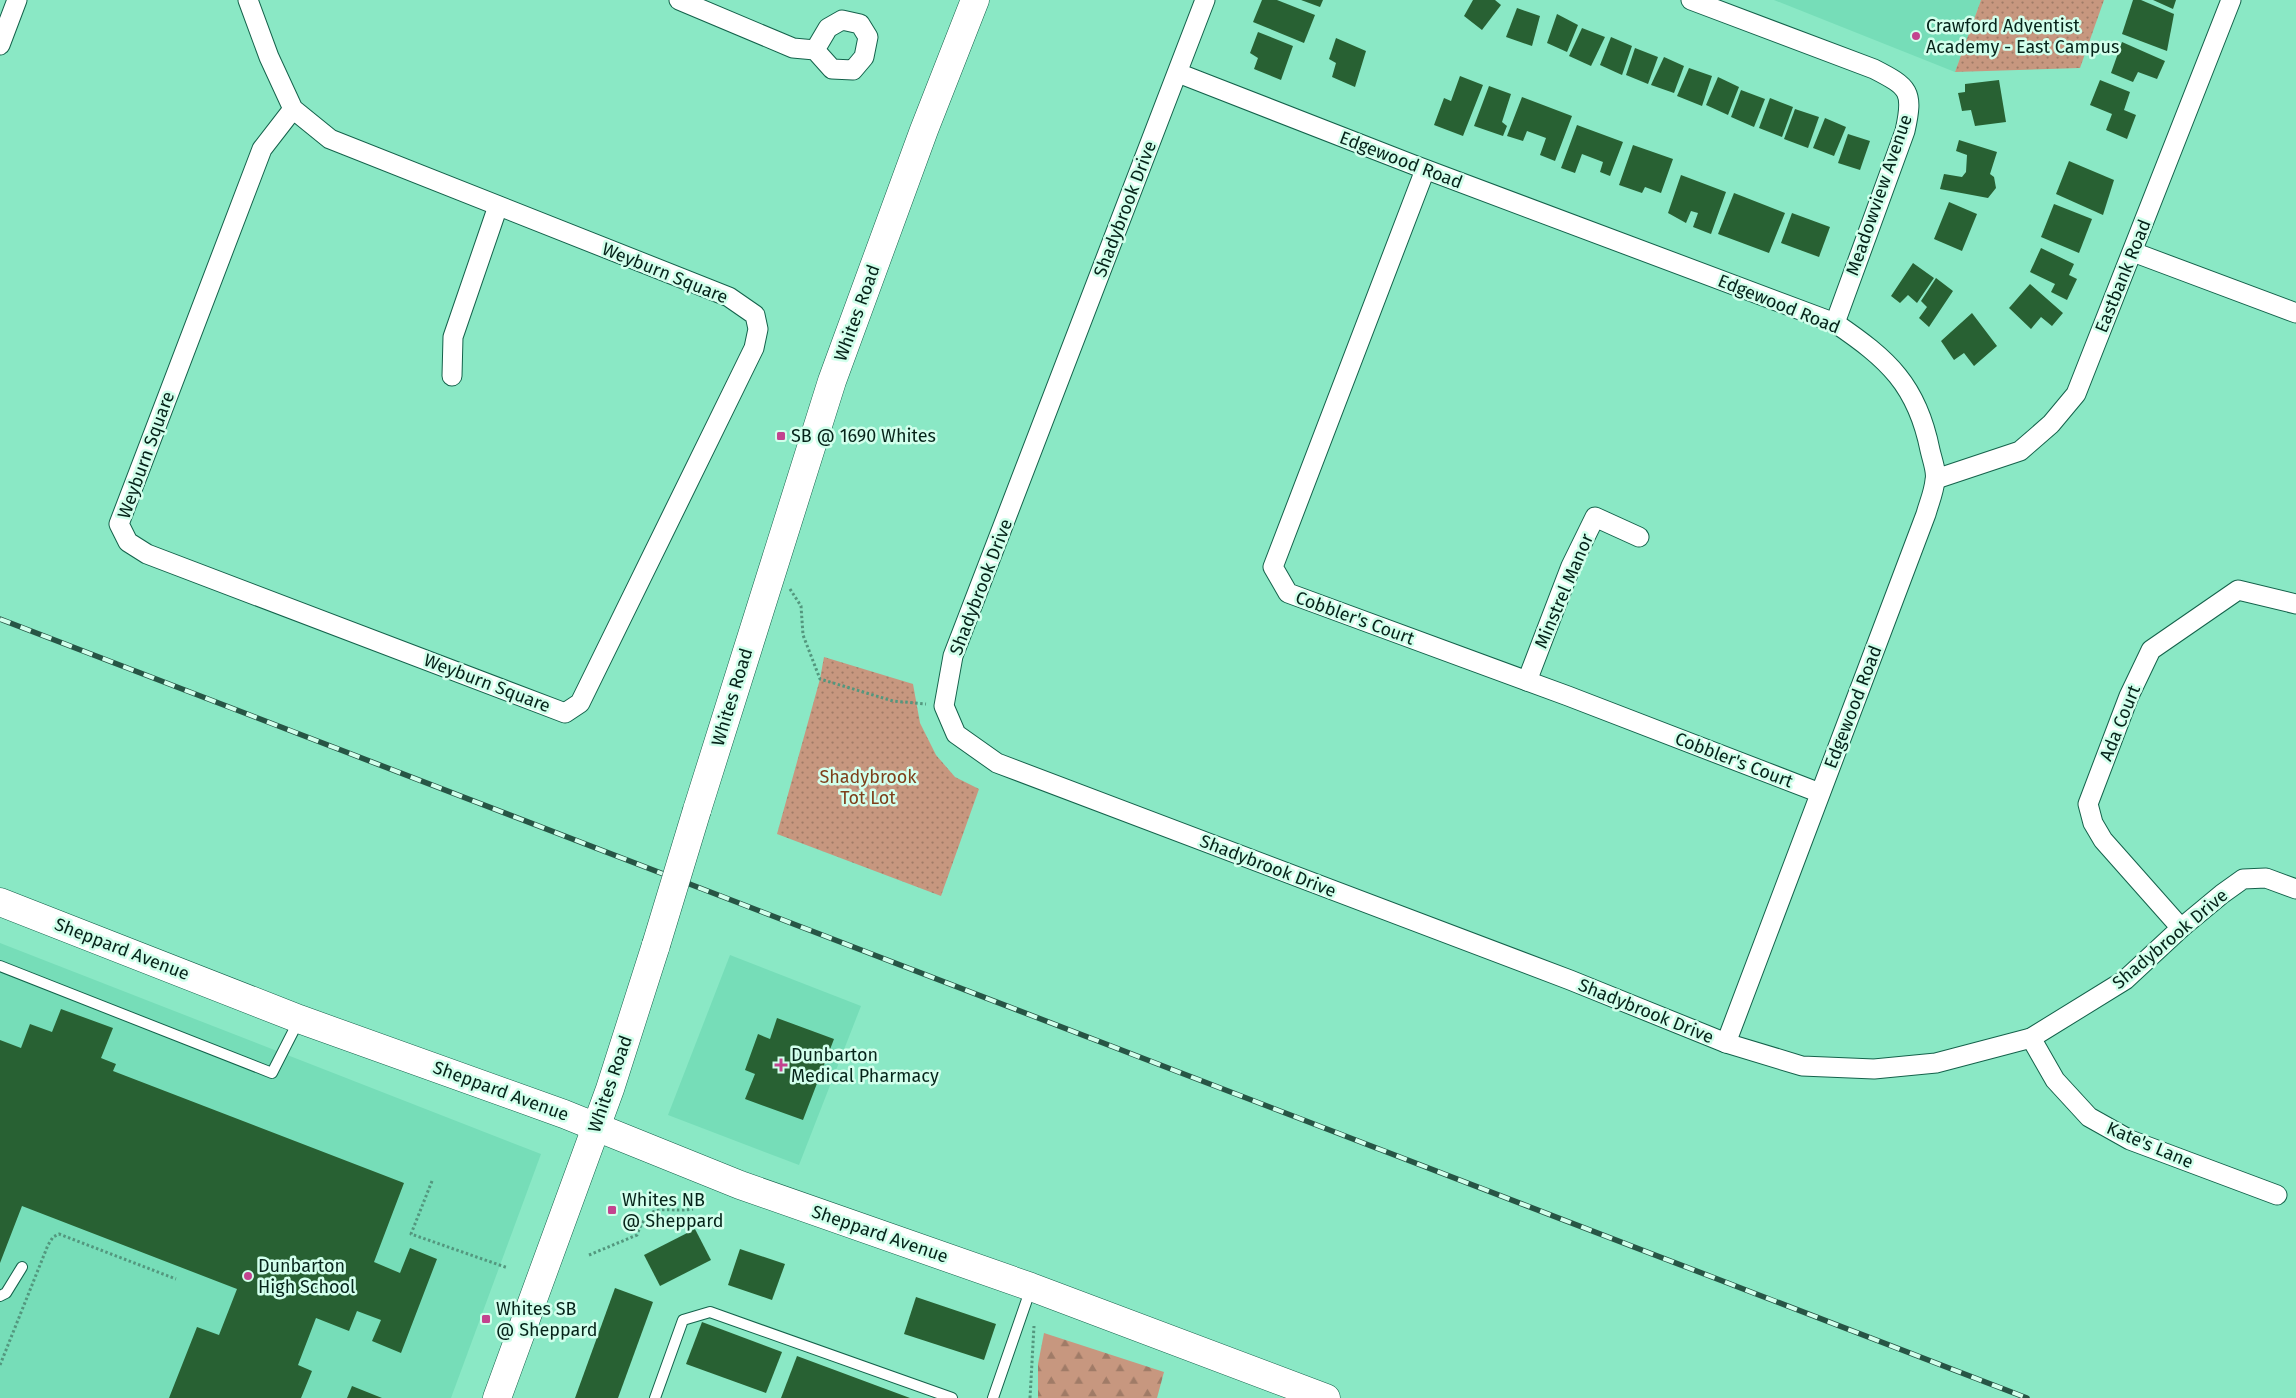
<svg xmlns="http://www.w3.org/2000/svg" width="2296" height="1398" viewBox="0 0 2296 1398" font-family="'Fira Sans',sans-serif">
	<style>
		.built { fill: #76ddb8 }
		.grass { fill: url(#grass-dots) }
		.forest { fill: url(#forest-firs) }
		.building { fill: #286133 }
		.lines { fill: none; stroke-linecap: round; stroke-linejoin: round }
		.lane-casing { stroke: #14624b; stroke-width: 12 }
		.street-casing { stroke: #14624b; stroke-width: 21 }
		.secondary-casing { stroke: #14624b; stroke-width: 29 }
		.path { stroke: #53977e; stroke-width: 3; stroke-dasharray: 2.5 2.5; stroke-linecap: butt }
		.lane { stroke: #fff; stroke-width: 10 }
		.street { stroke: #fff; stroke-width: 19 }
		.secondary { stroke: #fff; stroke-width: 28 }
		.rail-casing { stroke: #275545; stroke-width: 5.5 }
		.rail { stroke: #d2ffec; stroke-width: 4; stroke-dasharray: 11; stroke-linecap: butt }
		.secondary-bridge-casing { stroke: #14624b; stroke-width: 29; stroke-linecap: butt }
		.secondary-bridge { stroke: #fff; stroke-width: 28 }
		.poi-dot { fill: #c3438f; stroke: #d2ffec; stroke-width: 2 }
		.labels { text-anchor: middle; dominant-baseline: central; stroke-width: 5; stroke-linejoin: round; paint-order: stroke }
		.poi-label { font-size: 18px; fill: #052319; stroke: #d2ffec; text-anchor: start }
		.street-label { font-size: 18px; fill: #052319; stroke: #d2ffec }
		.park-label { font-size: 18px; fill: #7e3f1a; stroke: #d2ffec }
	</style>
	<defs>
		<pattern id="grass-dots" width="8" height="8" patternUnits="userSpaceOnUse" patternTransform="scale(1.25)"><rect width="8" height="8" fill="#c7977f"/><path d="M2 2h.1M6 6h.1" fill="none" stroke="#a07b67" stroke-width="1.8" stroke-linecap="round"/></pattern>
		<pattern id="forest-firs" width="22" height="20" patternUnits="userSpaceOnUse" patternTransform="scale(1.25)"><rect width="22" height="20" fill="#c7977f"/><path d="M5 1l3.5 6h-7zM16 11l3.5 6h-7z" fill="#a07b67"/></pattern>
	</defs>
	<rect width="100%" height="100%" fill="#8ae8c5"/>
	<g class="built">
		<polygon points="1774,0 1981,0 1955,72"/>
		<polygon points="0,943 541,1154 451,1398 0,1398"/>
		<polygon points="730,955 861,1006 799,1165 668,1115"/>
	</g>
	<g class="grass">
		<polygon points="1981,0 2104,0 2080,68 1955,72"/>
		<polygon points="824,657 913,684 920,723 936,755 955,777 979,789 941,896 777,834 820,679"/>
	</g>
	<polygon class="forest" points="1044,1333 1164,1372 1157,1398 1038,1398 1038,1364"/>
	<g class="building">
		<polygon points="1262,0 1277,0 1315,15 1304,43 1253,22"/>
		<polygon points="1301,0 1323,0 1320,7"/>
		<polygon points="1473,0 1495,0 1501,5 1482,30 1464,16"/>
		<polygon points="2133,0 2141,0 2174,14 2167,51 2122,34"/>
		<polygon points="2153,0 2176,0 2173,9"/>
		<polygon points="1517,8 1540,16 1532,46 1506,37"/>
		<polygon points="1557,14 1578,25 1567,52 1547,43"/>
		<polygon points="1582,28 1605,37 1591,66 1569,56"/>
		<polygon points="1258,32 1293,46 1281,80 1254,69 1258,58 1250,53"/>
		<polygon points="1611,37 1632,46 1622,75 1600,65"/>
		<polygon points="1336,38 1366,51 1355,87 1332,77 1336,63 1329,59"/>
		<polygon points="2122,42 2165,61 2157,79 2138,72 2133,82 2111,73"/>
		<polygon points="1635,48 1658,57 1648,84 1626,75"/>
		<polygon points="1664,57 1684,66 1674,93 1651,85"/>
		<polygon points="1689,68 1712,76 1702,106 1677,96"/>
		<polygon points="1460,76 1483,85 1463,136 1434,125 1444,98 1451,101"/>
		<polygon points="1718,77 1739,87 1728,115 1706,105"/>
		<polygon points="1999,80 2006,122 1975,126 1971,110 1962,111 1958,93 1965,92 1965,84"/>
		<polygon points="2100,80 2130,92 2124,110 2136,115 2127,139 2106,130 2112,114 2090,105"/>
		<polygon points="1489,86 1511,94 1502,122 1507,126 1503,136 1474,126"/>
		<polygon points="1741,90 1765,99 1754,127 1731,117"/>
		<polygon points="1522,97 1572,116 1555,161 1540,155 1546,138 1527,131 1523,141 1507,136"/>
		<polygon points="1770,98 1793,107 1782,137 1759,128"/>
		<polygon points="1795,109 1819,117 1808,148 1784,139"/>
		<polygon points="1825,118 1846,127 1834,156 1813,148"/>
		<polygon points="1577,125 1623,142 1610,176 1600,172 1603,162 1582,154 1575,173 1561,168"/>
		<polygon points="1848,134 1870,141 1860,170 1838,163"/>
		<polygon points="1959,140 1997,152 1990,174 1994,177 1996,188 1988,198 1940,189 1944,174 1962,177 1966,172 1967,155 1956,151"/>
		<polygon points="1633,145 1673,159 1661,193 1645,187 1642,193 1619,185"/>
		<polygon points="2069,161 2114,180 2103,215 2056,194"/>
		<polygon points="1681,175 1726,192 1711,234 1693,227 1698,213 1691,211 1686,223 1668,213"/>
		<polygon points="1734,193 1785,213 1769,253 1718,234"/>
		<polygon points="1949,202 1977,214 1962,251 1934,239"/>
		<polygon points="2054,204 2092,219 2079,253 2041,237"/>
		<polygon points="1792,213 1830,227 1819,257 1781,243"/>
		<polygon points="2041,248 2074,264 2069,275 2077,279 2067,300 2051,292 2055,284 2030,272"/>
		<polygon points="1913,263 1934,278 1917,303 1908,295 1900,303 1891,296"/>
		<polygon points="1936,278 1953,291 1929,327 1919,318 1927,307 1921,301"/>
		<polygon points="2030,284 2063,313 2052,326 2041,317 2031,329 2009,308"/>
		<polygon points="1972,313 1997,346 1974,366 1964,353 1954,360 1941,341"/>
		<polygon points="61,1009 113,1028 101,1058 116,1064 113,1071 404,1183 374,1262 400,1273 410,1248 437,1259 401,1353 372,1341 381,1320 357,1311 349,1331 316,1318 298,1365 312,1371 301,1398 169,1398 197,1327 219,1335 237,1289 22,1206 0,1263 0,1040 21,1048 30,1024 52,1032"/>
		<polygon points="777,1018 834,1039 803,1120 745,1099 755,1074 745,1070 758,1034 770,1039"/>
		<polygon points="695,1229 711,1260 660,1286 644,1255"/>
		<polygon points="740,1249 785,1264 772,1300 728,1285"/>
		<polygon points="615,1288 653,1302 618,1398 575,1398"/>
		<polygon points="916,1297 996,1324 984,1360 904,1334"/>
		<polygon points="702,1322 782,1352 766,1393 686,1364"/>
		<polygon points="797,1356 910,1398 781,1398"/>
		<polygon points="352,1386 382,1398 347,1398"/>
	</g>
	<g class="lines">
		<g class="lane-casing">
			<g id="lane">
				<polyline points="0,966 272,1073 299,1020"/>
				<polyline points="0,1296 6,1293 22,1267"/>
				<polyline points="655,1398 683,1320 710,1312 952,1398"/>
				<polyline points="993,1398 1031,1288"/>
			</g>
		</g>
		<g class="street-casing">
			<g id="street">
				<polyline points="248,0 269,57 293,109 330,139 729,297 755,315 758,329 754,348 580,703 565,713 147,554 128,542 119,524 262,149 293,109"/>
				<polyline points="679,0 793,48 815,50 832,69 853,70 864,57 868,37 860,24 842,20 828,28 815,50"/>
				<polyline points="1205,0 953,656 944,706 956,734 997,763 1570,980 1726,1043 1802,1066 1874,1069 1936,1063 2031,1038 2125,980 2181,928 2222,894 2243,879 2266,878 2296,889"/>
				<path d="M1691,0L1874,69C1909,87 1914,91 1905,131L1835,323"/>
				<polyline points="0,45 17,0"/>
				<path d="M1178,73L1414,165L1835,323C1888,359 1917,385 1930,450C1932,459 1937,472 1935,480C1934,492 1929,503 1926,514L1726,1043"/>
				<polyline points="1425,170 1273,567 1288,593 1568,696 1820,793"/>
				<polyline points="2133,252 2296,313"/>
				<polyline points="452,376 453,337 498,206"/>
				<polyline points="1936,479 2020,451 2051,424 2076,394 2231,0"/>
				<polyline points="1527,681 1571,566 1595,517 1639,537"/>
				<polyline points="2181,928 2103,840 2093,823 2088,804 2129,696 2151,650 2238,590 2296,604"/>
				<polyline points="2031,1038 2055,1080 2089,1117 2130,1140 2277,1195"/>
			</g>
		</g>
		<g class="secondary-casing">
			<g id="secondary">
				<polyline points="697,810 832,381 924,130 975,0"/>
				<polyline points="0,902 299,1019 564,1114 740,1185 1031,1287 1326,1398"/>
				<polyline points="497,1398 610,1089 656,945"/>
			</g>
		</g>
		<g class="path">
			<polyline points="790,589 801,606 803,635 820,679 893,701 926,704"/>
			<polyline points="432,1181 411,1234 508,1268"/>
			<path d="M589,1255L637,1235C650,1198 666,1214 693,1209"/>
			<polyline points="0,1365 48,1245 53,1237 59,1234 176,1279"/>
			<polyline points="1030,1398 1034,1326"/>
		</g>
		<use href="#lane" class="lane"/>
		<use href="#street" class="street"/>
		<use href="#secondary" class="secondary"/>
		<g class="rail-casing">
			<polyline id="rail" points="0,619 2027,1398"/>
		</g>
		<use href="#rail" class="rail"/>
		<g class="secondary-bridge-casing">
			<polyline id="secondary-bridge" points="656,945 697,810"/>
		</g>
		<use href="#secondary-bridge" class="secondary-bridge"/>
	</g>
	<g class="poi-dot">
		<circle cx="1916" cy="36" r="5"/>
		<rect x="776" y="431" width="10" height="10" rx="2.5"/>
		<path d="M778.5 1057.5h5v5h5v5h-5v5h-5v-5h-5v-5h5z"/>
		<rect x="607" y="1205" width="10" height="10" rx="2.5"/>
		<circle cx="248" cy="1276" r="5"/>
		<rect x="481" y="1314" width="10" height="10" rx="2.5"/>
	</g>
	<g class="labels">
		<g class="poi-label">
			<text x="1926" y="26">Crawford Adventist<tspan x="1926" dy="21">Academy - East Campus</tspan></text>
			<text x="791" y="436">SB @ 1690 Whites</text>
			<text x="791" y="1055">Dunbarton<tspan x="791" dy="21">Medical Pharmacy</tspan></text>
			<text x="622" y="1200">Whites NB<tspan x="622" dy="21">@ Sheppard</tspan></text>
			<text x="258" y="1266">Dunbarton<tspan x="258" dy="21">High School</tspan></text>
			<text x="496" y="1309">Whites SB<tspan x="496" dy="21">@ Sheppard</tspan></text>
		</g>
		<g class="street-label">
			<text transform="translate(1401 160) rotate(21)">Edgewood Road</text>
			<text transform="translate(1879 195) rotate(-71)">Meadowview Avenue</text>
			<text transform="translate(1125 209) rotate(-69)">Shadybrook Drive</text>
			<text transform="translate(665 273) rotate(22)">Weyburn Square</text>
			<text transform="translate(2123 276) rotate(-68)">Eastbank Road</text>
			<text transform="translate(1779 304) rotate(22)">Edgewood Road</text>
			<text transform="translate(857 313) rotate(-70)">Whites Road</text>
			<text transform="translate(146 455) rotate(-70)">Weyburn Square</text>
			<text transform="translate(981 587) rotate(-69)">Shadybrook Drive</text>
			<text transform="translate(1564 591) rotate(-67)">Minstrel Manor</text>
			<text transform="translate(1355 618) rotate(20)">Cobbler's Court</text>
			<text transform="translate(487 683) rotate(21)">Weyburn Square</text>
			<text transform="translate(732 697) rotate(-73)">Whites Road</text>
			<text transform="translate(1853 707) rotate(-69)">Edgewood Road</text>
			<text transform="translate(2120 723) rotate(-68)">Ada Court</text>
			<text transform="translate(1734 760) rotate(21)">Cobbler's Court</text>
			<text transform="translate(1268 866) rotate(21)">Shadybrook Drive</text>
			<text transform="translate(2170 939) rotate(-40)">Shadybrook Drive</text>
			<text transform="translate(122 949) rotate(21)">Sheppard Avenue</text>
			<text transform="translate(1646 1011) rotate(22)">Shadybrook Drive</text>
			<text transform="translate(610 1084) rotate(-71)">Whites Road</text>
			<text transform="translate(501 1091) rotate(20)">Sheppard Avenue</text>
			<text transform="translate(2150 1145) rotate(23)">Kate's Lane</text>
			<text transform="translate(880 1234) rotate(19)">Sheppard Avenue</text>
		</g>
		<g class="park-label">
			<text x="868" y="777">Shadybrook<tspan x="868" dy="21">Tot Lot</tspan></text>
		</g>
	</g>
</svg>
